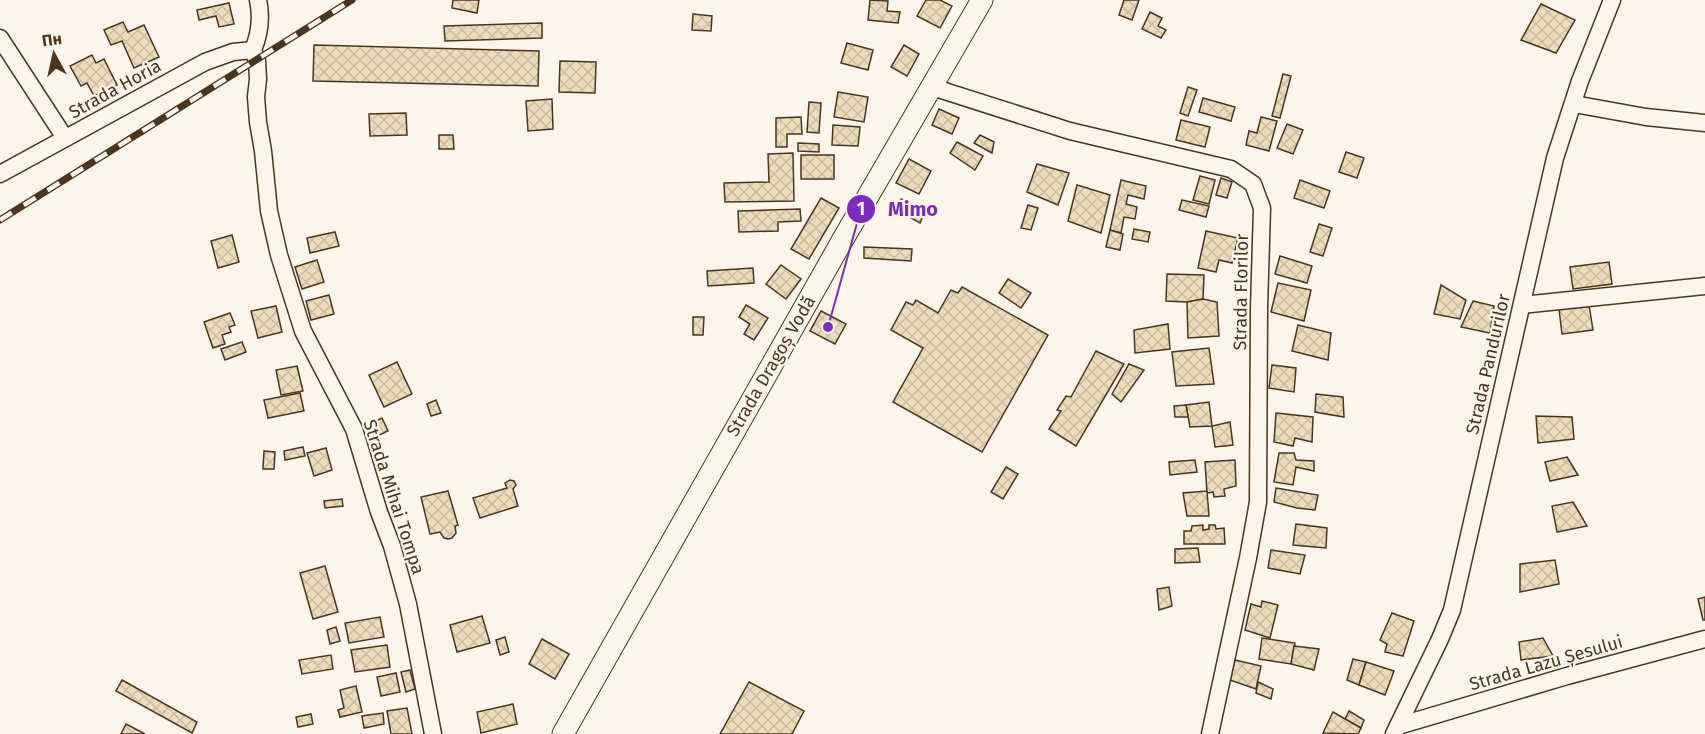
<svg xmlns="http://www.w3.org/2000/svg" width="1705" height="734" viewBox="0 0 1705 734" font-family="'Fira Sans',sans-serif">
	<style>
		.building { fill: url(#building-cross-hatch); stroke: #4a3520; stroke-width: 1.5 }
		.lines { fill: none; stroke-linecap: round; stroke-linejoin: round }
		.minor-casing { stroke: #4a3520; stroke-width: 19 }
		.major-casing { stroke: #4a3520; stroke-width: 23 }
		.minor { stroke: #fbf6e9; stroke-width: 16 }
		.major { stroke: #fbf6e9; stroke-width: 21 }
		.rail-casing { stroke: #4a3520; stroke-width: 7 }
		.rail { stroke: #fbf6e9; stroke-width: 4.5; stroke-dasharray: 14; stroke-linecap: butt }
		.labels { text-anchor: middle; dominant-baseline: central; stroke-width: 4.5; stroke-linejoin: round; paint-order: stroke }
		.street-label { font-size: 18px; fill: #4a3520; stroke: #fbf6e9 }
		.leader { fill: none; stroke: #7b2cbf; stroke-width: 2 }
		.callout-dot { fill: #7b2cbf; stroke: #fbf6e9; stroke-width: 2 }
		.mark-label { font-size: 18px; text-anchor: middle; font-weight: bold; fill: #fff }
		.callout-label { font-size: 20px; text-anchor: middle; font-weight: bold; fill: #7b2cbf; stroke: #fbf6e9; stroke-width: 4.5; stroke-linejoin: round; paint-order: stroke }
	</style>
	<defs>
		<pattern id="building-cross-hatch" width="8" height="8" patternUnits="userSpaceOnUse" patternTransform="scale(1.5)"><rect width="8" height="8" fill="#ecdcbc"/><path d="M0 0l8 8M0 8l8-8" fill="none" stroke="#ccbda1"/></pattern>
	</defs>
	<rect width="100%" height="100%" fill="#fbf6e9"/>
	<g class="building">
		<polygon points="453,0 479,0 477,13 452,8"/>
		<polygon points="870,0 888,1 887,11 900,12 898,23 868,20"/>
		<polygon points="926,0 940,0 952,6 940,28 917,16"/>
		<polygon points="1124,0 1139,0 1132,20 1119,15"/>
		<polygon points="229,3 234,24 219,27 216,16 199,20 197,10"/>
		<polygon points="1541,4 1575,20 1556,53 1521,40"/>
		<polygon points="1150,12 1162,18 1158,26 1166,30 1161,38 1142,29"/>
		<polygon points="693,14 712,16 711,31 692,30"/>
		<polygon points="123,22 128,32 144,25 159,57 134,68 122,41 111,45 104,30"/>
		<polygon points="542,23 542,38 445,41 444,26"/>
		<polygon points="847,43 873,50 868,70 841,63"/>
		<polygon points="314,45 539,51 538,86 313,81"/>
		<polygon points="904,45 919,54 907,76 891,67"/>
		<polygon points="92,55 96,63 104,59 117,85 94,96 87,83 81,86 70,66"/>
		<polygon points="560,61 596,62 595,93 559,92"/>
		<polygon points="1283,74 1291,76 1280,118 1272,116"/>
		<polygon points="1188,87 1197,90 1188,116 1180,113"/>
		<polygon points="838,92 868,97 864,122 834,117"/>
		<polygon points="1203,98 1235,107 1231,121 1199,112"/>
		<polygon points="552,99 553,129 528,131 526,101"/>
		<polygon points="809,102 821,103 819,133 807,132"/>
		<polygon points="939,109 959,118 952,134 932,125"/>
		<polygon points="406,113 407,135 370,136 369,114"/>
		<polygon points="801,117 802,134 787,134 787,147 776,147 776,118"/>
		<polygon points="1261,117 1277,121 1269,151 1246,145 1249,131 1257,133"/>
		<polygon points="1181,120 1210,127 1205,147 1176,140"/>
		<polygon points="1287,124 1303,130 1293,154 1277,148"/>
		<polygon points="833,125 860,127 858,146 832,145"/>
		<polygon points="439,135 453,135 454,149 439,149"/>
		<polygon points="980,135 994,142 992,153 974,143"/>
		<polygon points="957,142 983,156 975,170 950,153"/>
		<polygon points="798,143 819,144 819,152 798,151"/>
		<polygon points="1346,152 1364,158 1357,178 1339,172"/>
		<polygon points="793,153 794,201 725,202 724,183 769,182 768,154"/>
		<rect x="801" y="155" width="33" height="24"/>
		<polygon points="909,159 931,171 919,194 896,183"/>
		<polygon points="1037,164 1069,173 1058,205 1027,192"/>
		<polygon points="1200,176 1215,180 1209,204 1193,200"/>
		<polygon points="1221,178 1232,182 1227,198 1216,195"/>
		<polygon points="1121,180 1146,186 1144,199 1128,195 1126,204 1137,207 1135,219 1124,217 1121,233 1110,230"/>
		<polygon points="1300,180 1330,191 1324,208 1294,198"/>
		<polygon points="1077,185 1110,195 1101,233 1068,221"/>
		<polygon points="821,198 839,208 809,259 791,249"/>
		<polygon points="901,199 925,212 920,223 895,209"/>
		<polygon points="1182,200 1209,206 1206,217 1179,210"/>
		<polygon points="1028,205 1038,208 1031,230 1021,228"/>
		<polygon points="800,209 801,221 778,222 778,231 739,232 738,211"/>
		<polygon points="1319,224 1332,228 1323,256 1310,252"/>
		<polygon points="1134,229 1150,232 1148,242 1132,239"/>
		<polygon points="1110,230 1123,234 1120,250 1106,247"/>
		<polygon points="1206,231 1238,238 1232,263 1219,260 1216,272 1198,268"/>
		<polygon points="335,232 339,246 310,253 307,238"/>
		<polygon points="232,235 239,262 218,268 211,241"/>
		<polygon points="864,247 912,249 911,261 864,258"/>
		<polygon points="1280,256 1312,266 1307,283 1275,274"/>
		<polygon points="317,260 324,282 302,289 295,267"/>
		<polygon points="1609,262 1612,284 1573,289 1570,267"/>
		<polygon points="781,265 801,279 786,299 766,284"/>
		<polygon points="753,268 754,283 708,286 707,271"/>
		<polygon points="1167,274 1204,275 1203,299 1187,302 1166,301"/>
		<polygon points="1008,279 1031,293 1021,308 999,293"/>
		<polygon points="1278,283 1311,290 1304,321 1271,312"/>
		<polygon points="1441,285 1466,300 1460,319 1434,314"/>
		<polygon points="962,287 1048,335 982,452 893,402 923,348 891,330 906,302 913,305 916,300 938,313 951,290 958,293"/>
		<polygon points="329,295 334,314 311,320 306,301"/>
		<polygon points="1203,299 1217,302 1219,336 1188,338 1187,302"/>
		<polygon points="1473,301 1494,306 1490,333 1461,327"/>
		<polygon points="746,305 768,318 754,340 744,334 750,324 739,317"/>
		<polygon points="1589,305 1593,330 1562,334 1559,309"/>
		<polygon points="276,306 282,332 258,338 251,311"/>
		<polygon points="821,311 846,324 835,344 810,331"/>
		<polygon points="230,313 235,325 229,327 231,332 222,335 225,344 213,348 204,322"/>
		<polygon points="693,317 704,317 703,335 693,335"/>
		<polygon points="1168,324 1170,349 1135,353 1134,330"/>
		<polygon points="1298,325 1331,333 1328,360 1292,351"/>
		<polygon points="242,342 246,352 225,360 221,349"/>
		<polygon points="1209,348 1214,384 1176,386 1172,352"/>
		<polygon points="1096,351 1124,364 1076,446 1049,429 1061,411 1057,410 1066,396 1071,397"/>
		<polygon points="397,362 412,394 384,407 369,375"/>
		<polygon points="1129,364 1144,370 1121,402 1112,394"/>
		<polygon points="1272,365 1296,368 1294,392 1269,388"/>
		<polygon points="297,366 303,391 281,395 276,370"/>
		<polygon points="300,393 304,411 268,418 264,400"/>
		<polygon points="1316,394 1343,397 1344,417 1315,412"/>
		<polygon points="436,400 441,413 431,416 427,404"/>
		<polygon points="1209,402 1212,426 1190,427 1186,405"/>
		<polygon points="1186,405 1188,417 1175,417 1174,406"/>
		<polygon points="1276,413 1313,417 1312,442 1295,438 1293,446 1274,442"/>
		<polygon points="1536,416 1572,417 1574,439 1538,443"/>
		<polygon points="382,418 388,431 375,437 368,425"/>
		<polygon points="1230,422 1233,445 1215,447 1212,426"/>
		<polygon points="303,447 305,456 285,460 284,451"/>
		<polygon points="326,448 332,470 314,476 307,453"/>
		<polygon points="264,451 275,452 274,469 263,469"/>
		<polygon points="1279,453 1294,453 1296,460 1314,461 1314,471 1296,467 1293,485 1274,482"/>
		<polygon points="1567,457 1578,475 1550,481 1545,462"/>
		<polygon points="1195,460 1197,472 1170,475 1169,462"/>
		<polygon points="1235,460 1236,486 1224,489 1225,496 1214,497 1213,492 1207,493 1205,462"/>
		<polygon points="1006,467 1018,474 1003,499 991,492"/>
		<polygon points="510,480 514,481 516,485 513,489 518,506 480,518 473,498 507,488 505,483"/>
		<polygon points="1276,488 1318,495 1315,510 1297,508 1274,502"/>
		<polygon points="448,491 458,525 455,526 456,533 452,538 448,539 444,538 440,532 430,534 421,497"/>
		<polygon points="1207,491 1209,516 1187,516 1183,493"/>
		<polygon points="342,499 343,506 325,508 324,501"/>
		<polygon points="1573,502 1587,526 1557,532 1552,506"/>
		<polygon points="1296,524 1327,528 1326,548 1293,545"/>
		<polygon points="1203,525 1203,530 1209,529 1209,525 1215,525 1216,529 1224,528 1225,544 1184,544 1184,531 1191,531 1192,526"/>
		<polygon points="1198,548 1200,562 1175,563 1175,549"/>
		<polygon points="1271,550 1305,555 1300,574 1268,568"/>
		<polygon points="1555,560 1559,584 1520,592 1520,564"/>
		<polygon points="325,566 338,612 313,619 300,573"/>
		<polygon points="1169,587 1172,606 1159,610 1157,589"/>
		<polygon points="1705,597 1705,620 1703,620 1698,599"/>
		<polygon points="1262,601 1278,605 1270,638 1245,630 1251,604 1261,607"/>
		<polygon points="1392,613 1414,621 1403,656 1385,652 1387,644 1380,640"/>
		<polygon points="482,616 490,643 457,652 450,625"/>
		<polygon points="380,617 384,637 349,643 345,623"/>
		<polygon points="336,627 340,641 330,644 327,630"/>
		<polygon points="505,637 509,652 500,655 496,640"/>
		<polygon points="1262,638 1295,643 1291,664 1259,659"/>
		<polygon points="1543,638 1553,656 1521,660 1519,642"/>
		<polygon points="542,639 569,654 555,679 529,664"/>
		<polygon points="387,645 390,667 355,672 351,650"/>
		<polygon points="1294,646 1319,649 1314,670 1291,664"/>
		<polygon points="331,655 333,669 302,674 299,660"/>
		<polygon points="1353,659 1366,662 1359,685 1347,680"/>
		<polygon points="1235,660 1261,666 1256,689 1230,680"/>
		<polygon points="1366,662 1394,671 1385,695 1359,685"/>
		<polygon points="410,670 415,689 406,692 401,672"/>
		<polygon points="396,673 400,692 381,696 377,677"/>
		<polygon points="122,680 197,722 192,733 116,691"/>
		<polygon points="749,682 804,711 792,734 720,734"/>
		<polygon points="1258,682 1273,689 1271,699 1256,693"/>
		<polygon points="356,686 362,712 340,717 338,710 344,708 340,690"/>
		<polygon points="513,704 517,724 481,733 477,712"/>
		<polygon points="407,708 412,734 391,734 387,711"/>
		<polygon points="1349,711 1364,720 1361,728 1345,719"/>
		<polygon points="1333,712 1361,728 1358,734 1323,733"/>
		<polygon points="383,713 384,724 364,728 362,716"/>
		<polygon points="311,714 313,724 298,727 296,717"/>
		<polygon points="126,724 145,734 121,734"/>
	</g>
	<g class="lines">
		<g class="minor-casing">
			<g id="minor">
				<path d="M258,0C262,18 260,33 253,50L257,61L258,79L256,97L258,122L263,151L269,211L279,255L303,331L354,429L379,512L392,546L408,604L433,734"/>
				<polyline points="0,38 65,138"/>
				<polyline points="932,87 1070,131 1231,169 1253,184 1262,208 1259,308 1258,502 1248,558 1210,734"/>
				<polyline points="1574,104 1646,117 1705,123"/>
				<polyline points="0,174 205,62 233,52 253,50"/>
				<polyline points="1522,305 1705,286"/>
				<polyline points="1398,726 1567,676 1705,639"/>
				<polyline points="1394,734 1440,639 1452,610 1555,158 1580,81 1612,0"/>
			</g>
		</g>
		<g class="major-casing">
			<polyline id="major" points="563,734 842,241 982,0"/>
		</g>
		<use href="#minor" class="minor"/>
		<use href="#major" class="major"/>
		<g class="rail-casing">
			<polyline id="rail" points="0,220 352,0"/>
		</g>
		<use href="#rail" class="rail"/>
	</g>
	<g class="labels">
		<g class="street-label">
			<text transform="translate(115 89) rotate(-29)">Strada Horia</text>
			<text transform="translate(1241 292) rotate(-89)">Strada Florilor</text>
			<text transform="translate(1488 364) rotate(-77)">Strada Pandurilor</text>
			<text transform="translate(771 366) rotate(-60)">Strada Dragoș Vodă</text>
			<text transform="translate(394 497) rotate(72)">Strada Mihai Tompa</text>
			<text transform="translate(1546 663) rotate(-16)">Strada Lazu Șesului</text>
		</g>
	</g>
	<path class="leader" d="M828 327L861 209"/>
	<g class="callout-dot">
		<circle cx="828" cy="327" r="6"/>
		<circle cx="861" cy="209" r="15"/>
	</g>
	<g class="mark-label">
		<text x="861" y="215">1</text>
	</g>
	<g class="callout-label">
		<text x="913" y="216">Mimo</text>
	</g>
	<g transform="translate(54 54) rotate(352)" stroke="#fbf6e9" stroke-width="4.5" paint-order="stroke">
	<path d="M0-4.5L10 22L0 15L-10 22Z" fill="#4a3520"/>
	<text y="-9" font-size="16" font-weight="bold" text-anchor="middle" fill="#4a3520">Пн</text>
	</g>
</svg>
